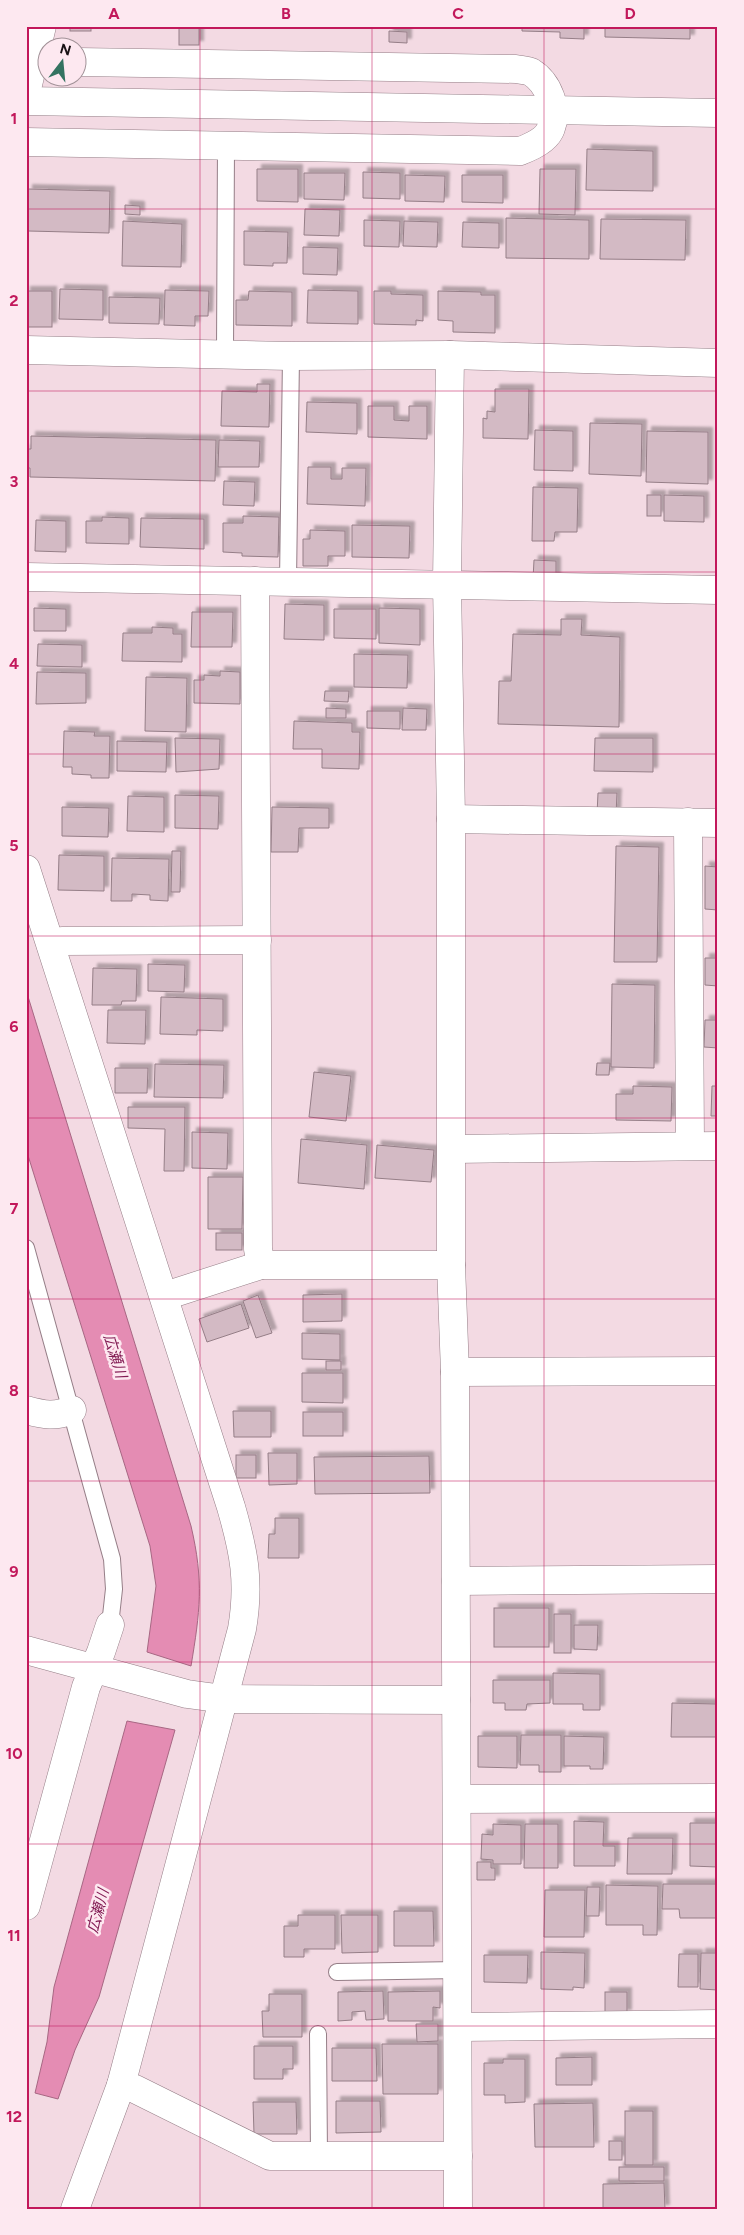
<svg xmlns="http://www.w3.org/2000/svg" width="744" height="2235" viewBox="0 0 744 2235" font-family="Figtree,'Noto Sans JP',sans-serif">
	<style>
		.water { fill: #e48cb3; stroke: #a76783 }
		.building { fill: #d3bac4; stroke: #957e87; filter: url(#shadow) }
		.lines { fill: none; stroke-linecap: round; stroke-linejoin: round }
		.lane-casing { stroke: #957e87; stroke-width: 18 }
		.street-casing { stroke: #957e87; stroke-width: 29 }
		.secondary-casing { stroke: #957e87; stroke-width: 29 }
		.lane { stroke: #fff; stroke-width: 16 }
		.street { stroke: #fff; stroke-width: 28 }
		.secondary { stroke: #fff; stroke-width: 28 }
		.grid { fill: none; stroke: #c2185b; stroke-width: 1; stroke-opacity: 0.55 }
		.labels { text-anchor: middle; dominant-baseline: central; stroke-width: 5; stroke-linejoin: round; paint-order: stroke }
		.water-label { font-size: 15px; font-style: italic; fill: #831c54; stroke: #fde8f0 }
		.neatline { fill: none; stroke: #c2185b; stroke-width: 2 }
		.grid-label { font-size: 16px; text-anchor: middle; font-weight: bold; fill: #c2185b }
	</style>
	<defs>
		<filter id="shadow"><feDropShadow dx="4.5" dy="-4.5" stdDeviation="1" flood-color="#0004"/></filter>
	</defs>
	<rect width="100%" height="100%" fill="#f3dae3"/>
	<g class="water">
		<path d="M26,990L191,1526C204,1581 200,1612 191,1666L147,1652L156,1586L150,1546L26,1149Z"/>
		<polygon points="127,1721 175,1730 99,1997 75,2050 58,2099 35,2093 47,2042 54,1987"/>
	</g>
	<g class="building">
		<rect x="70" y="26" width="21" height="5"/>
		<rect x="179" y="26" width="20" height="19"/>
		<polygon points="522,26 584,26 584,39 560,38 560,32 522,31"/>
		<polygon points="605,26 690,26 690,39 605,37"/>
		<polygon points="389,31 407,32 407,43 389,42"/>
		<polygon points="587,149 653,151 653,191 586,190"/>
		<polygon points="257,169 298,169 298,202 257,201"/>
		<polygon points="540,169 576,169 575,215 539,214"/>
		<polygon points="363,172 400,173 400,199 363,198"/>
		<polygon points="304,173 345,173 344,200 304,199"/>
		<polygon points="405,175 445,176 444,202 405,201"/>
		<polygon points="462,175 503,175 503,203 462,202"/>
		<polygon points="28,189 110,191 109,233 28,231"/>
		<polygon points="125,205 140,206 140,215 125,214"/>
		<polygon points="305,209 340,210 339,236 304,235"/>
		<polygon points="506,218 589,220 589,259 506,258"/>
		<polygon points="601,219 686,220 685,260 600,259"/>
		<polygon points="364,220 400,221 399,247 364,246"/>
		<polygon points="123,221 182,224 181,267 122,266"/>
		<polygon points="404,221 438,222 437,247 403,246"/>
		<polygon points="463,222 499,223 499,248 462,247"/>
		<polygon points="244,231 288,232 287,263 273,263 273,266 244,265"/>
		<polygon points="303,247 338,248 337,275 303,274"/>
		<polygon points="60,289 103,290 103,320 59,319"/>
		<polygon points="165,290 209,291 208,316 195,316 195,326 164,325"/>
		<polygon points="308,290 358,291 358,324 307,323"/>
		<rect x="26" y="291" width="26" height="36"/>
		<polygon points="249,291 292,292 292,326 236,325 236,300 248,300"/>
		<polygon points="374,291 391,291 391,294 423,295 423,321 416,320 416,325 374,324"/>
		<polygon points="438,291 481,292 481,295 495,295 495,333 453,332 453,321 438,320"/>
		<polygon points="109,297 160,298 159,324 109,323"/>
		<polygon points="257,384 270,384 269,427 221,426 222,391 257,392"/>
		<polygon points="495,389 529,389 528,439 483,438 483,418 487,419 487,411 495,412"/>
		<polygon points="307,402 357,403 357,434 306,432"/>
		<polygon points="368,406 394,406 394,420 409,421 409,406 427,406 427,439 368,437"/>
		<polygon points="590,423 642,424 641,476 589,474"/>
		<polygon points="535,430 573,431 573,471 534,470"/>
		<polygon points="647,431 708,432 708,484 646,482"/>
		<polygon points="31,436 216,440 215,481 30,477 30,468 26,468 26,449 31,449"/>
		<polygon points="219,440 260,441 259,467 218,467"/>
		<polygon points="308,467 331,467 331,479 342,479 342,468 366,468 365,506 307,504"/>
		<polygon points="224,481 255,482 254,506 223,505"/>
		<polygon points="533,487 578,488 577,532 555,532 554,541 532,541"/>
		<rect x="647" y="495" width="14" height="21"/>
		<polygon points="664,495 704,496 704,522 664,521"/>
		<polygon points="243,516 279,517 278,557 242,556 242,553 223,552 223,523 243,523"/>
		<polygon points="102,517 129,518 129,544 86,543 86,521 102,521"/>
		<polygon points="141,518 204,519 204,549 140,547"/>
		<polygon points="36,520 66,521 66,552 35,551"/>
		<polygon points="352,525 410,526 409,558 352,557"/>
		<polygon points="310,530 345,531 345,556 328,556 328,566 303,566 303,539 310,539"/>
		<polygon points="534,560 556,561 556,580 533,579"/>
		<polygon points="285,604 324,605 324,640 284,639"/>
		<polygon points="34,608 66,609 66,631 34,631"/>
		<polygon points="379,608 420,609 420,645 379,643"/>
		<polygon points="334,609 376,609 376,639 334,638"/>
		<polygon points="192,612 233,612 232,647 191,647"/>
		<polygon points="561,619 582,619 581,635 620,637 619,727 498,724 499,681 511,681 513,634 561,635"/>
		<polygon points="152,627 173,628 173,634 182,634 182,662 122,661 123,633 152,633"/>
		<polygon points="38,644 82,645 82,667 37,666"/>
		<polygon points="354,654 408,655 407,688 354,687"/>
		<polygon points="220,671 240,672 240,704 194,703 194,680 204,680 204,675 220,676"/>
		<polygon points="37,672 86,673 86,703 36,704"/>
		<polygon points="146,677 187,678 186,732 145,731"/>
		<polygon points="325,691 349,691 348,702 324,701"/>
		<polygon points="326,708 346,709 346,718 326,718"/>
		<polygon points="403,708 427,709 426,730 402,730"/>
		<polygon points="367,711 400,711 400,729 367,728"/>
		<polygon points="294,721 352,723 352,732 360,732 359,769 322,768 322,749 293,749"/>
		<polygon points="64,731 95,732 94,736 110,736 109,778 91,778 91,775 72,774 72,767 63,767"/>
		<polygon points="175,738 220,739 219,769 176,772"/>
		<polygon points="595,738 653,738 653,772 594,771"/>
		<polygon points="117,741 167,742 166,772 117,771"/>
		<polygon points="598,793 617,793 616,815 597,814"/>
		<polygon points="175,795 219,796 218,829 175,828"/>
		<polygon points="128,796 164,797 164,832 127,831"/>
		<polygon points="62,807 109,808 108,837 62,836"/>
		<polygon points="272,807 329,808 329,828 299,828 298,852 271,852"/>
		<polygon points="616,846 659,847 657,962 614,962"/>
		<polygon points="172,851 181,851 180,892 171,892"/>
		<polygon points="59,855 104,856 104,891 58,890"/>
		<polygon points="112,858 169,859 168,901 150,900 150,895 132,894 132,901 111,901"/>
		<polygon points="705,866 718,867 718,910 705,909"/>
		<polygon points="705,958 718,958 718,986 705,985"/>
		<polygon points="148,964 185,965 184,992 148,991"/>
		<polygon points="93,968 137,969 136,1001 122,1001 121,1005 92,1005"/>
		<polygon points="612,984 655,985 654,1068 611,1067"/>
		<polygon points="161,997 223,999 223,1031 197,1030 197,1035 160,1034"/>
		<polygon points="108,1010 146,1010 145,1044 107,1043"/>
		<polygon points="705,1020 718,1020 718,1048 704,1047"/>
		<polygon points="597,1063 610,1063 609,1075 596,1075"/>
		<polygon points="155,1064 224,1065 223,1098 154,1097"/>
		<polygon points="115,1068 148,1068 147,1093 115,1093"/>
		<polygon points="314,1072 351,1076 346,1121 309,1117"/>
		<polygon points="633,1086 672,1087 671,1121 616,1120 616,1094 633,1094"/>
		<polygon points="712,1086 718,1086 718,1116 711,1116"/>
		<polygon points="128,1107 185,1107 184,1171 164,1171 165,1129 128,1128"/>
		<polygon points="192,1132 228,1133 227,1169 192,1168"/>
		<polygon points="301,1139 367,1145 364,1189 298,1183"/>
		<polygon points="377,1145 434,1150 431,1182 375,1178"/>
		<polygon points="208,1177 243,1177 242,1229 208,1229"/>
		<rect x="216" y="1233" width="26" height="17"/>
		<polygon points="342,1294 342,1321 303,1322 303,1295"/>
		<polygon points="258,1295 272,1333 256,1338 243,1301"/>
		<polygon points="241,1304 249,1328 207,1342 199,1319"/>
		<polygon points="302,1333 340,1334 340,1360 302,1359"/>
		<rect x="326" y="1361" width="15" height="9"/>
		<polygon points="302,1373 343,1373 343,1403 302,1402"/>
		<polygon points="233,1411 271,1411 271,1437 234,1437"/>
		<rect x="303" y="1412" width="40" height="24"/>
		<polygon points="268,1453 297,1453 297,1484 269,1485"/>
		<rect x="236" y="1455" width="20" height="23"/>
		<polygon points="429,1456 430,1493 315,1494 314,1457"/>
		<polygon points="275,1518 299,1518 299,1558 268,1558 269,1534 275,1534"/>
		<rect x="494" y="1608" width="55" height="39"/>
		<rect x="554" y="1614" width="17" height="39"/>
		<polygon points="574,1625 598,1625 597,1650 574,1649"/>
		<polygon points="553,1673 600,1674 600,1710 583,1710 583,1704 553,1704"/>
		<polygon points="493,1680 550,1680 550,1703 527,1704 526,1710 505,1710 505,1703 493,1703"/>
		<polygon points="672,1703 717,1704 717,1737 671,1737"/>
		<polygon points="521,1735 561,1735 561,1772 539,1772 539,1765 520,1765"/>
		<polygon points="478,1736 517,1736 517,1768 478,1767"/>
		<polygon points="564,1736 604,1737 603,1769 590,1769 590,1766 564,1766"/>
		<polygon points="574,1821 604,1822 603,1846 615,1846 615,1866 574,1866"/>
		<polygon points="690,1823 718,1823 718,1867 690,1866"/>
		<polygon points="493,1824 521,1825 521,1864 493,1864 493,1860 481,1859 482,1834 493,1835"/>
		<polygon points="525,1824 558,1824 558,1868 524,1868"/>
		<polygon points="628,1838 673,1838 672,1874 627,1874"/>
		<polygon points="477,1862 491,1862 491,1868 495,1868 495,1880 477,1880"/>
		<polygon points="663,1884 718,1884 718,1918 680,1918 679,1909 662,1909"/>
		<polygon points="606,1885 658,1886 657,1935 643,1935 643,1925 606,1925"/>
		<polygon points="587,1887 600,1887 599,1916 586,1916"/>
		<polygon points="545,1890 585,1890 584,1937 544,1937"/>
		<polygon points="394,1911 433,1911 434,1946 394,1946"/>
		<polygon points="298,1915 335,1915 335,1949 304,1949 304,1957 284,1957 284,1926 298,1926"/>
		<polygon points="341,1915 378,1915 378,1952 342,1953"/>
		<polygon points="541,1952 585,1953 584,1988 573,1987 573,1990 541,1989"/>
		<polygon points="701,1953 718,1953 718,1990 700,1989"/>
		<polygon points="679,1954 698,1954 698,1987 678,1987"/>
		<polygon points="484,1955 528,1955 527,1983 484,1982"/>
		<polygon points="383,1991 384,2019 366,2020 365,2011 352,2012 352,2020 338,2021 338,1992"/>
		<polygon points="440,1991 440,2008 433,2007 433,2021 388,2021 388,1992"/>
		<rect x="605" y="1992" width="22" height="22"/>
		<polygon points="269,1994 302,1994 302,2037 263,2037 262,2011 269,2011"/>
		<polygon points="416,2024 438,2024 438,2041 417,2042"/>
		<polygon points="382,2044 438,2044 438,2094 383,2094"/>
		<polygon points="254,2046 293,2046 293,2069 283,2069 283,2079 254,2079"/>
		<polygon points="332,2048 376,2048 377,2081 332,2081"/>
		<polygon points="592,2057 592,2085 556,2085 556,2058"/>
		<polygon points="503,2059 525,2059 525,2102 505,2103 505,2095 484,2095 484,2063 503,2063"/>
		<polygon points="336,2101 380,2101 381,2132 336,2133"/>
		<polygon points="253,2102 296,2102 297,2134 254,2134"/>
		<polygon points="593,2103 594,2147 535,2147 534,2104"/>
		<rect x="625" y="2111" width="28" height="54"/>
		<rect x="609" y="2141" width="13" height="19"/>
		<rect x="619" y="2167" width="45" height="14"/>
		<polygon points="664,2183 665,2209 603,2209 603,2184"/>
	</g>
	<g class="lines">
		<g class="lane-casing">
			<g id="lane">
				<polyline points="225,353 226,144"/>
				<polyline points="288,582 291,356"/>
				<polyline points="26,1248 112,1559 114,1589 110,1625"/>
				<polyline points="337,1972 458,1970"/>
				<polyline points="318,2034 319,2157"/>
			</g>
		</g>
		<g class="street-casing">
			<g id="street">
				<polyline points="26,93 42,26"/>
				<path d="M26,142L520,151C531,147 547,140 551,128C558,109 549,83 531,72C527,70 520,70 516,69L78,62"/>
				<polyline points="26,350 291,356 450,355 718,363"/>
				<polyline points="450,355 447,583 451,819 451,1265 455,1372 458,2209"/>
				<polyline points="26,577 718,590"/>
				<polyline points="255,581 258,1249 261,1265"/>
				<polyline points="451,819 718,823"/>
				<polyline points="688,822 690,1145"/>
				<polyline points="51,945 62,941 257,940"/>
				<polyline points="453,1149 718,1146"/>
				<polyline points="165,1296 261,1265 451,1265"/>
				<polyline points="455,1372 718,1371"/>
				<path d="M26,1410C44,1415 55,1417 72,1410"/>
				<polyline points="456,1581 718,1579"/>
				<polyline points="26,1650 187,1694 224,1699 456,1700"/>
				<polyline points="457,1799 718,1798"/>
				<polyline points="26,1906 86,1687 101,1652 110,1625"/>
				<polyline points="459,2027 718,2024"/>
				<polyline points="121,2085 135,2089 270,2156 458,2156"/>
			</g>
		</g>
		<g class="secondary-casing">
			<g id="secondary">
				<polyline points="26,101 718,113"/>
				<path d="M26,869L231,1507C244,1552 250,1582 242,1629L121,2085L75,2209"/>
			</g>
		</g>
		<use href="#lane" class="lane"/>
		<use href="#street" class="street"/>
		<use href="#secondary" class="secondary"/>
	</g>
	<path class="grid" d="M200,26V2209M372,26V2209M544,26V2209M26,209H718M26,391H718M26,572H718M26,754H718M26,936H718M26,1118H718M26,1299H718M26,1481H718M26,1662H718M26,1844H718M26,2026H718"/>
	<g class="labels">
		<g class="water-label">
			<text transform="translate(115 1356) rotate(73)">広瀬川</text>
			<text transform="translate(98 1911) rotate(-75)">広瀬川</text>
		</g>
	</g>
	<rect width="744" height="2235" fill="none" stroke="#fde8f0" stroke-width="55"/>
	<g transform="translate(62 62) rotate(16)"><circle r="24" fill="#fde8f0" stroke="#a29298"/>
	<path d="M0-4L9 19L0 12L-9 19Z" fill="#347361"/>
	<text y="-8" font-size="14" font-weight="bold" text-anchor="middle" fill="#191114">N</text>
	</g>
	<rect x="28" y="28" width="688" height="2180" class="neatline"/>
	<g class="grid-label">
		<text x="114" y="19">A</text>
		<text x="286" y="19">B</text>
		<text x="458" y="19">C</text>
		<text x="630" y="19">D</text>
		<text x="14" y="124">1</text>
		<text x="14" y="306">2</text>
		<text x="14" y="487">3</text>
		<text x="14" y="669">4</text>
		<text x="14" y="851">5</text>
		<text x="14" y="1032">6</text>
		<text x="14" y="1214">7</text>
		<text x="14" y="1396">8</text>
		<text x="14" y="1577">9</text>
		<text x="14" y="1759">10</text>
		<text x="14" y="1941">11</text>
		<text x="14" y="2122">12</text>
	</g>
</svg>
